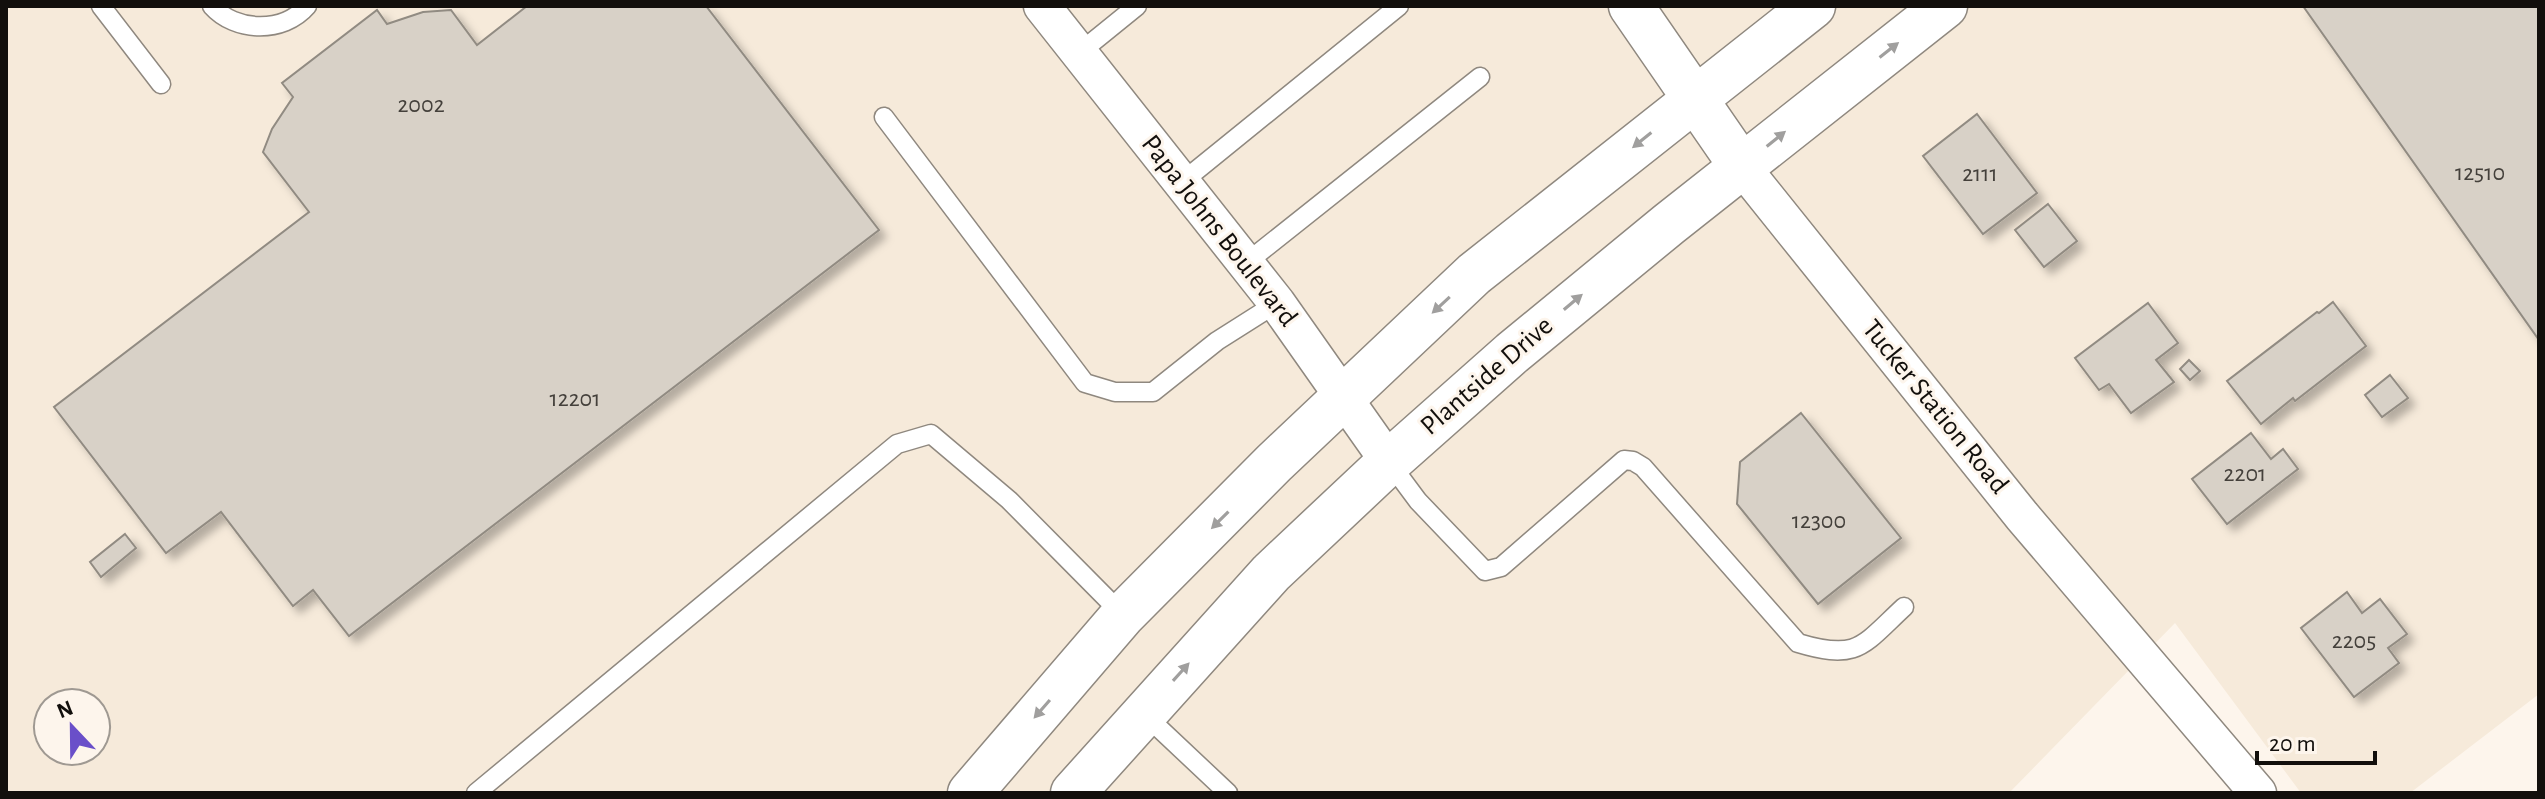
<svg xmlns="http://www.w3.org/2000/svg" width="2545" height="799" viewBox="0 0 2545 799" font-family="'Alegreya Sans',sans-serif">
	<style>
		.built { fill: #f6eada; fill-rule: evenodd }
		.building { fill: #d8d1c7; stroke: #918b82; stroke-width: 2; filter: url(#shadow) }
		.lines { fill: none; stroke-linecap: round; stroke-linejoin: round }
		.service-casing { stroke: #8f887f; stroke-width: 21 }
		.minor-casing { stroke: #8f887f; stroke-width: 39 }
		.tertiary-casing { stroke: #8f887f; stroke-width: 47 }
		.service { stroke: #fff; stroke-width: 18 }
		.minor { stroke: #fff; stroke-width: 36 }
		.tertiary { stroke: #fff; stroke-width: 44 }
		.oneway { fill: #a09f9e }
		.labels { text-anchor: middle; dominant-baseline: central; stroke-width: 6; stroke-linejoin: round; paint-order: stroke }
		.number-label { font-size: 24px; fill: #44403b }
		.street-label { font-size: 28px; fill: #120f0c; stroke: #fdf5ec }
	</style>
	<defs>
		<filter id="shadow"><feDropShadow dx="7" dy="7" stdDeviation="4" flood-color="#0004"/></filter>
	</defs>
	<rect width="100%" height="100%" fill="#fdf5ec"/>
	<path class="built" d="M6,6H2539V694L2410,793H2301L2175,623L2009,793H6ZM48,703H96V751H48Z"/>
	<g class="building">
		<polygon points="527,6 706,6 879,230 349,636 313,590 293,606 221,512 166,553 54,407 309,212 263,152 272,129 293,97 282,83 377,10 387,24 423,12 451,10 477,45"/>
		<polygon points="2303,6 2539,6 2539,340"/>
		<polygon points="1977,114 2037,193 1983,234 1923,156"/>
		<polygon points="2048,204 2077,241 2044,267 2015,230"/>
		<polygon points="2333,302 2366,346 2295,401 2293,398 2261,424 2227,381 2317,312 2319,313"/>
		<polygon points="2148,303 2178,343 2156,360 2174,382 2131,413 2109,384 2099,390 2075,358"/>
		<polygon points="2189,360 2200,371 2190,380 2180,369"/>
		<polygon points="2390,375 2408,398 2382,417 2365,395"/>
		<polygon points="1801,413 1901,538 1818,604 1737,504 1740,462"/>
		<polygon points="2251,433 2271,459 2283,449 2298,469 2227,524 2192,479"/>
		<polygon points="125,534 136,548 101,577 90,562"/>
		<polygon points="2347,592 2362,613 2380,599 2407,634 2388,648 2399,663 2354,697 2301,628"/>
	</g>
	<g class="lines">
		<g class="service-casing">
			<g id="service">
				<polyline points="101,6 161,84"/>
				<path d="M212,6C235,32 283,34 307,6"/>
				<polyline points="1079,53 1137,6"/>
				<polyline points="884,117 1085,383 1115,392 1153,392 1217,341 1277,303"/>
				<polyline points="1182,182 1399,6"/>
				<polyline points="1246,263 1480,77"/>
				<path d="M1389,462L1418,501L1485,571L1501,567L1624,460L1633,461L1643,467L1798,643C1858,661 1862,646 1904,607"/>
				<polyline points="1143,713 1228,793"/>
				<polyline points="476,793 897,444 931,434 1009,500 1123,615"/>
			</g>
		</g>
		<g class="minor-casing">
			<g id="minor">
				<polyline points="1042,6 1277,303 1389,462"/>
				<polyline points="1742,167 2022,516 2258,793"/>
			</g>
		</g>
		<g class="tertiary-casing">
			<g id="tertiary">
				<polyline points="1631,6 1742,167"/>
				<polyline points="970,793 1123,615 1274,463 1474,274 1813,6"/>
				<polyline points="1073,793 1271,573 1389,462 1512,353 1669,224 1945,6"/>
			</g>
		</g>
		<use href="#service" class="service"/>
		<use href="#minor" class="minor"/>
		<use href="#tertiary" class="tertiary"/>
	</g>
	<defs><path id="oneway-solid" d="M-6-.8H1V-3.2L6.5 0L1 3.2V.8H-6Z" transform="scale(2)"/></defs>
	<g class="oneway">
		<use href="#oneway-solid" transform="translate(1889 50) rotate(-38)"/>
		<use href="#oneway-solid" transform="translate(1776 139) rotate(-39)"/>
		<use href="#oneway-solid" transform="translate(1642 140) rotate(141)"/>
		<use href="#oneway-solid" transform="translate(1573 302) rotate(-40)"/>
		<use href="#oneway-solid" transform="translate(1441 305) rotate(137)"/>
		<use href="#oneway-solid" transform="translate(1220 520) rotate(135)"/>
		<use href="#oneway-solid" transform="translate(1181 672) rotate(-48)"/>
		<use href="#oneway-solid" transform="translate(1042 709) rotate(131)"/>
	</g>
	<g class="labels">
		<g class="number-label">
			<text x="421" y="105">2002</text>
			<text x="2480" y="173">12510</text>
			<text x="1980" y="174">2111</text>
			<text x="575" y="399">12201</text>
			<text x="2245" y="474">2201</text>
			<text x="1819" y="521">12300</text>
			<text x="2354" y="641">2205</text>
		</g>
		<g class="street-label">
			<text transform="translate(1219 231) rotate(52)">Papa Johns Boulevard</text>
			<text transform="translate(1487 376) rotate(-41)">Plantside Drive</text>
			<text transform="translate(1935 407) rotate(51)">Tucker Station Road</text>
		</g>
	</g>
	<rect width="2545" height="799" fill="none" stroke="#120f0c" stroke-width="16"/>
	<g transform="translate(72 727) rotate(338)"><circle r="38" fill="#fdf5ec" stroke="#9f9992" stroke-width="2"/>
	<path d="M0-6L14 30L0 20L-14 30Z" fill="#6a4fc9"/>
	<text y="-12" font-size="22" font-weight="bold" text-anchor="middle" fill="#120f0c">N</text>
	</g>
	<path d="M2257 751v12h118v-12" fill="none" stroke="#120f0c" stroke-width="4"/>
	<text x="2269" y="751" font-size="24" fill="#120f0c" stroke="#fdf5ec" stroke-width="6" paint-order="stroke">20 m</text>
</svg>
